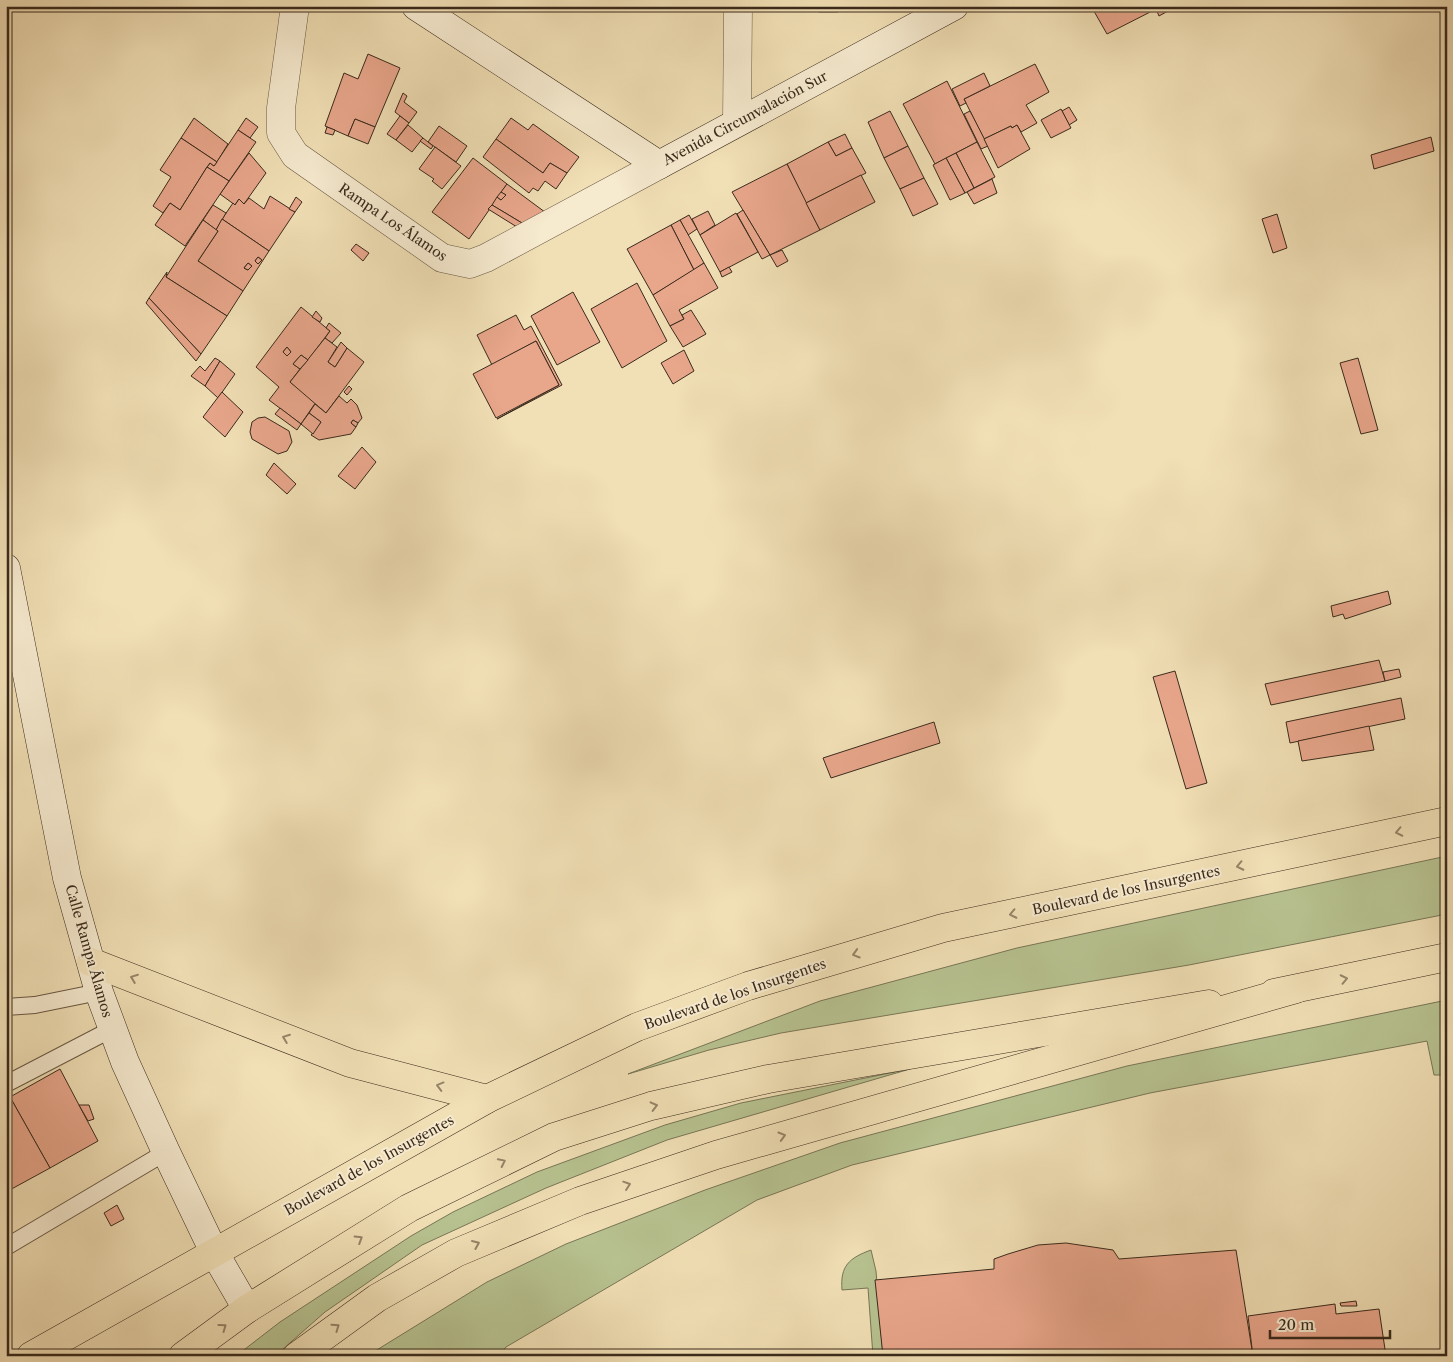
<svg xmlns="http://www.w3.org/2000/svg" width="1453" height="1362" viewBox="0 0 1453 1362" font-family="'Libre Caslon Text',serif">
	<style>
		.green { fill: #b7c290; stroke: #787656 }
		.building { fill: #e8a68b; stroke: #3a2a1c; fill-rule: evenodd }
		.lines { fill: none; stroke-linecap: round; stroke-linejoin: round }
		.lane-casing { stroke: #685742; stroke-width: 18 }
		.street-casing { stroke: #685742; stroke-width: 29 }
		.secondary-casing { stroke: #3a2a1c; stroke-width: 29 }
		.primary-casing { stroke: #3a2a1c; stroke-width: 29 }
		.highway-casing { stroke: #3a2a1c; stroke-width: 29 }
		.lane { stroke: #f6eacf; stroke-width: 16 }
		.street { stroke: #f6eacf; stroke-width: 28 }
		.secondary { stroke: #f6eacf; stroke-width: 28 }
		.primary { stroke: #f1dfb5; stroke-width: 28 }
		.highway { stroke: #f1dfb5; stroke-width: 28 }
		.oneway { stroke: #968468 }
		.labels { text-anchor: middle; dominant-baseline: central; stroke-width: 4; stroke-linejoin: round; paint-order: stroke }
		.street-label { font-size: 14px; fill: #3a2a1c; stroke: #f6eacf }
	</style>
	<rect width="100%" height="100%" fill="#f1dfb5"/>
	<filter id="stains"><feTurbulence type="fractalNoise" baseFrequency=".004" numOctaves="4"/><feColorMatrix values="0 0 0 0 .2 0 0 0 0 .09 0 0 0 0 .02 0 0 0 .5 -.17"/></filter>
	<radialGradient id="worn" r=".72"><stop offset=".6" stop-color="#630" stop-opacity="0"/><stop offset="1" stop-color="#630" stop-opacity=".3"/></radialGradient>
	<g class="green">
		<polygon points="1447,856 1447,914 1189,965 781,1033 709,1050 628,1074 820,1001 1017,948"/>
		<polygon points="1447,1000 1447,1075 1434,1075 1427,1041 1150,1093 852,1165 757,1200 506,1347 499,1356 367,1356 487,1282 566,1244 705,1190 840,1143 1127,1066"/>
		<polygon points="910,1069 667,1140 546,1188 422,1245 325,1312 275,1356 236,1356 280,1322 411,1236 453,1212 537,1172 665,1125 741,1103"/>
		<path d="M871,1250L876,1271L883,1356H873L868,1288L842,1290C840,1266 849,1258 871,1250Z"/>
	</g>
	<g class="building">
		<polygon points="826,6 838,6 838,12 819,12 819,7"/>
		<polygon points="1091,6 1158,6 1158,8 1107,34"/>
		<polygon points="1158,6 1177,6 1159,16 1156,9"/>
		<polygon points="368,54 400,68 375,127 355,119 348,136 325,126 344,73 358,79"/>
		<polygon points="1035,64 1049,92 1026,105 1037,123 1021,132 1017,125 1012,128 1011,126 984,139 964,99"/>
		<polygon points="984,73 990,86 964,99 966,103 960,106 952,89"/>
		<polygon points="947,81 977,142 935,164 903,104"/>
		<polygon points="403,93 407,96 404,102 417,112 409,123 395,112"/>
		<polygon points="1069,107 1077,120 1069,125 1062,111"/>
		<polygon points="1061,109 1071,128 1051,138 1041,120"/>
		<polygon points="890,111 908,146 884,158 868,122"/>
		<polygon points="970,111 988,146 981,149 964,114"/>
		<polygon points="400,116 409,123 396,140 387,134"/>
		<polygon points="194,118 228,144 217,162 181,138"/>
		<polygon points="246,118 258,127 250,138 238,130"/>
		<polygon points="511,118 528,130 533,124 579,157 567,173 550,163 543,173 496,139"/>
		<polygon points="355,119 375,127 368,144 348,136"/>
		<polygon points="408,125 423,138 412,152 396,140"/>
		<polygon points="1017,125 1030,149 998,168 984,139 1011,126 1012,128"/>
		<polygon points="439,126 467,146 456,162 428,142"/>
		<polygon points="327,127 335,130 333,135 325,133"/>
		<polygon points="238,130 256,142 229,181 207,167 210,163 214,166"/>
		<polygon points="845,134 852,148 836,156 828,142"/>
		<polygon points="1431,137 1434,151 1374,169 1371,155"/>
		<polygon points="181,138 217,162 214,166 210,163 207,167 180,210 170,203 163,213 153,206 171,177 160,170"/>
		<polygon points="423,138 433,146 431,149 420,141"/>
		<polygon points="496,139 543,173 550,163 567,173 556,189 545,181 538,191 533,188 529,193 483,157"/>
		<polygon points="828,142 836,156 852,148 866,173 806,203 787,164"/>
		<polygon points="977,142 995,177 974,188 956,153"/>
		<polygon points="908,146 924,178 900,189 884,158"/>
		<polygon points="435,147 461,166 442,189 432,181 434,179 419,169"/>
		<polygon points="249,153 266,173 244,204 239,199 235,205 220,194"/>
		<polygon points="956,153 974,188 965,193 946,158"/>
		<polygon points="473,158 507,184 469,239 432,212"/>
		<polygon points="946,158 965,193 950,200 933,165"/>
		<polygon points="787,164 820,230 770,255 732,192"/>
		<polygon points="207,167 229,181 185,246 155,225 170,203 180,210"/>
		<polygon points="861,175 875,202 820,230 806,203"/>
		<polygon points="924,178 938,204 913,216 900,189"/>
		<polygon points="992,179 997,193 974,204 967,192"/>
		<polygon points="507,184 553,218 532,229 492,205 497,197 501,200 506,195 501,192"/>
		<polygon points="501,192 506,195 501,200 497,197"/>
		<polygon points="270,196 295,212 269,251 222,219 233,203 235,205 239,199 244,204 249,198 264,209"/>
		<polygon points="296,197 302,202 295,212 289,209"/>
		<polygon points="213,205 226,213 216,230 203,220"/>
		<polygon points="492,205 532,229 525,232 488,209"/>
		<polygon points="743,210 770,255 762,259 737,214"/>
		<polygon points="708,211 715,225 700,235 692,219"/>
		<polygon points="736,213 758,252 720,272 700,235"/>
		<polygon points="1277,214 1287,248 1273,253 1262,219"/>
		<polygon points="689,215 697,229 688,235 680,220"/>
		<path d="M222,219L269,251L243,291L198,261L218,231L216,230ZM258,257L262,260L258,264L255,261ZM248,263L252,266L248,270L244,268Z"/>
		<polygon points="203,220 218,231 198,261 243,291 227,316 166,277"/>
		<polygon points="680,220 704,263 694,270 671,225"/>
		<polygon points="671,225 694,270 653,295 627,249"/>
		<polygon points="356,244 369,253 363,261 351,250"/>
		<polygon points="782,250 788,261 777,267 770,255"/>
		<polygon points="258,257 262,260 258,264 255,261"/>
		<polygon points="248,263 252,266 248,270 244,268"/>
		<polygon points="704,263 718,288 679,310 684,319 670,326 653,295"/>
		<polygon points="729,267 732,272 722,277 720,272"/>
		<polygon points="167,272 166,277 227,316 201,354 149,298"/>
		<polygon points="637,283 667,341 622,368 591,309"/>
		<polygon points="573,292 600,342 557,365 531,316"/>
		<polygon points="149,298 201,354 196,361 146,303"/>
		<path d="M301,307L330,331L308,360L301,355L293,364L300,369L290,382L316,402L301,424L269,400L279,387L256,367ZM287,347L291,352L287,356L283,352Z"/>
		<polygon points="691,310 706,334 683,347 670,326 684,319 682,315"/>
		<polygon points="316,311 322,318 320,322 312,317"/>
		<polygon points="516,315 524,330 531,326 562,385 497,419 559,385 536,341 492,365 477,335"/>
		<polygon points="329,323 341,333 332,343 325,338 330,331 326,328"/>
		<polygon points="325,338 337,347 328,362 335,367 347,348 364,362 326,413 290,382"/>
		<polygon points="536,341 559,385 496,418 473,374"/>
		<polygon points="341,342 347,348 335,367 328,362"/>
		<polygon points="287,347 291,352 287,356 283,352"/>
		<polygon points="684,350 694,371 673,384 661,363"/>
		<polygon points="301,355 308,360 300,369 293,364"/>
		<polygon points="215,358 220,361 205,386 191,376 200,366 205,371"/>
		<polygon points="1358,358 1378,430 1361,434 1340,363"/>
		<polygon points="220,361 235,374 218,398 205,386"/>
		<polygon points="349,386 352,389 347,395 344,392"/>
		<polygon points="222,392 243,412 225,437 203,417"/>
		<polygon points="339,396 347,403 351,399 357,405 362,418 358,423 353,420 351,423 356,427 351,434 319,440 311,435 321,422 309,413 315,404 326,413"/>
		<polygon points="280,408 301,424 297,430 275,414"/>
		<polygon points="309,413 321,422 313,434 301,424"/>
		<polygon points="265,417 289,431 292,442 287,451 278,454 252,439 250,432 252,422 258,418"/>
		<polygon points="353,420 358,423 356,427 351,423"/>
		<polygon points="362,447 376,462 355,489 338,476"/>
		<polygon points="274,463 296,484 287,494 266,475"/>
		<polygon points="1388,591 1391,604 1345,619 1343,614 1333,617 1331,606"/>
		<polygon points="1379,660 1385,681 1271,705 1265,684"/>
		<polygon points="1399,669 1401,677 1385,681 1383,672"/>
		<polygon points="1175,671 1207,783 1186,789 1153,677"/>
		<polygon points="1401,698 1405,719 1290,743 1286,722"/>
		<polygon points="934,722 940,743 831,778 823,758"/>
		<polygon points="1369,726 1374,750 1302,761 1298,741"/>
		<polygon points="60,1069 98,1141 50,1168 10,1097"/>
		<polygon points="10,1097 50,1168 6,1192 6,1100"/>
		<polygon points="79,1105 89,1105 94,1119 88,1121"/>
		<polygon points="117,1205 124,1219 111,1226 104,1213"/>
		<polygon points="1066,1243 1113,1250 1119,1259 1236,1250 1253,1356 883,1356 875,1280 994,1269 994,1259 1008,1254 1038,1245"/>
		<polygon points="1356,1301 1357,1306 1341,1306 1340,1303"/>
		<polygon points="1335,1304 1336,1314 1379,1309 1386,1356 1253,1356 1248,1316"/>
	</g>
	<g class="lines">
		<g class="lane-casing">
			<g id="lane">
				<polyline points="6,1007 35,1005 99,992"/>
				<polyline points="6,1084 112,1029"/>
				<polyline points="6,1247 166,1152"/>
			</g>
		</g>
		<g class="street-casing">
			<g id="street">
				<polyline points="295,6 281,108 281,133 295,155 442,258 470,264 486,258 659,165"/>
				<polyline points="737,122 738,6"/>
			</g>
		</g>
		<g class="secondary-casing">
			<g id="secondary">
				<polyline points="416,6 659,165 954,6"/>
				<polyline points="6,568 67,878 99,992 125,1062 166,1152 214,1252 247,1309"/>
			</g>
		</g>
		<g class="primary-casing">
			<g id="primary">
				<polyline points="91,962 350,1063 487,1099"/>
				<polyline points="1274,993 1447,957"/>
				<polyline points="31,1356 487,1099 637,1027 748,986 943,928 1447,821"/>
				<polyline points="183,1356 247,1309 409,1208 554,1137 651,1106 768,1079 1209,1004"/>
			</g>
		</g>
		<g class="highway-casing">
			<polyline id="highway" points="297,1356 377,1298 456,1253 580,1201 716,1155 1296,989"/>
		</g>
		<use href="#lane" class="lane"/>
		<use href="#street" class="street"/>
		<use href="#secondary" class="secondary"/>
		<use href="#primary" class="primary"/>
		<use href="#highway" class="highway"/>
	</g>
	<defs><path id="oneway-chevron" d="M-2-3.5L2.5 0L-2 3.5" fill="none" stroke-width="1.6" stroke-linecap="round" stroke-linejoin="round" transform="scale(1.25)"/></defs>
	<g class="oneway">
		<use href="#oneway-chevron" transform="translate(1399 832) rotate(168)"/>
		<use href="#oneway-chevron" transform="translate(1240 866) rotate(168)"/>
		<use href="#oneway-chevron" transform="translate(1013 914) rotate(168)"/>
		<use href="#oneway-chevron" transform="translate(856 954) rotate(163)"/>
		<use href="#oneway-chevron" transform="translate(134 978) rotate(-159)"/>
		<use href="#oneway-chevron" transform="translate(1344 979) rotate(-12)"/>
		<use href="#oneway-chevron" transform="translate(286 1038) rotate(-159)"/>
		<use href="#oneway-chevron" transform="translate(440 1086) rotate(-165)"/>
		<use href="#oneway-chevron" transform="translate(654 1106) rotate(-14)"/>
		<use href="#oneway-chevron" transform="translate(782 1136) rotate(-16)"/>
		<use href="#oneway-chevron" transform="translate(502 1162) rotate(-26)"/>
		<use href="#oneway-chevron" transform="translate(627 1185) rotate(-19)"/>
		<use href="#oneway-chevron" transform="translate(359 1239) rotate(-32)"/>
		<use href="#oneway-chevron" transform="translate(476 1244) rotate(-23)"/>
		<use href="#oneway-chevron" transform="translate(223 1327) rotate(-36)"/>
		<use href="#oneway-chevron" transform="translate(336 1327) rotate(-35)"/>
	</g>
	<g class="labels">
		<g class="street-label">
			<text transform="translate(745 118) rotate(-28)">Avenida Circunvalación Sur</text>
			<text transform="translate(393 222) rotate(34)">Rampa Los Álamos</text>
			<text transform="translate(1126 890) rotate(-12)">Boulevard de los Insurgentes</text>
			<text transform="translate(89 951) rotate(74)">Calle Rampa Álamos</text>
			<text transform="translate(735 994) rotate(-19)">Boulevard de los Insurgentes</text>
			<text transform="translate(369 1165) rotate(-29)">Boulevard de los Insurgentes</text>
		</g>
	</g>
	<rect width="1453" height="1362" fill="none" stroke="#f1dfb5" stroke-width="25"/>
	<rect x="8" y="8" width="1438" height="1347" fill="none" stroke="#3a2a1c" stroke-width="2.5"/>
	<rect x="12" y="12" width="1428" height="1337" fill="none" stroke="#3a2a1c"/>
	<path d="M1270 1330v8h120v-8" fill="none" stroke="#3a2a1c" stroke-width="2.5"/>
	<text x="1278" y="1330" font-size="15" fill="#3a2a1c" stroke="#f6eacf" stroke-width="4" paint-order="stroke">20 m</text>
	<rect width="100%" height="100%" filter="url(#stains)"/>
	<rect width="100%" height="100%" fill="url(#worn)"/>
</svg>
